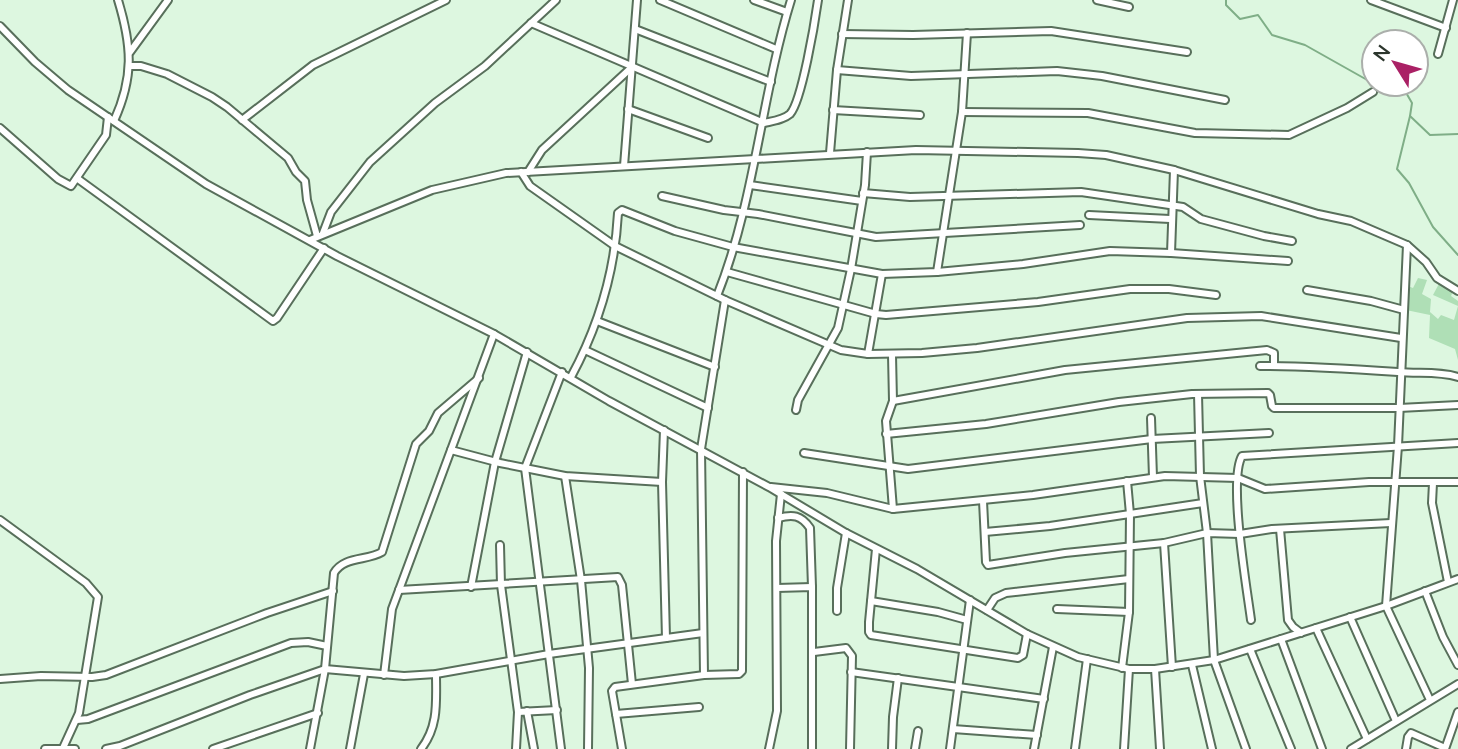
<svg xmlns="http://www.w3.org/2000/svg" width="1458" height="749" viewBox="0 0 1458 749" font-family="'Nunito Sans',sans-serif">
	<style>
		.green { fill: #afdfb6 }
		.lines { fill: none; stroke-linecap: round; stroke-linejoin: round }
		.stream { stroke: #7fae87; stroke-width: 2 }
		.minor-casing { stroke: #586f5b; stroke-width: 10 }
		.minor { stroke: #fff; stroke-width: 6 }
	</style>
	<rect width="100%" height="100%" fill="#ddf7e0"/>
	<polygon class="green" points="1418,278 1427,280 1422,294 1431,299 1430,312 1438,319 1441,315 1454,320 1458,306 1433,295 1442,278 1456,284 1451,296 1458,301 1458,360 1455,349 1429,338 1430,315 1406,310 1405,285 1413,288"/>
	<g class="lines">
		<g class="stream">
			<polyline points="1226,0 1226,5 1240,19 1258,15 1272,35 1305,45 1369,81 1374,77"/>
			<polyline points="1401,84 1412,103 1410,116 1430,135 1458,134"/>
			<polyline points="1410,116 1397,169 1409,183 1433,227 1458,255"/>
		</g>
		<g class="minor-casing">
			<g id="minor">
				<polyline points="660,0 776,49"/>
				<polyline points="754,0 787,12"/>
				<polyline points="1097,0 1129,7"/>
				<polyline points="1371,0 1446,28"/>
				<path d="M531,23L764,123C773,121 783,120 790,114C802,101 815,21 818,0"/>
				<polyline points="0,26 35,62 68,90 206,184 337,256 494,334 609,401 769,487 846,533 917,569 1027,634 1078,657 1129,669 1155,669 1214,660 1386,606 1458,579"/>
				<polyline points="635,29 771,82"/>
				<polyline points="842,34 913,35 1051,31 1187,52"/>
				<polyline points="130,52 168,0"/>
				<polyline points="1438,54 1453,0"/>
				<polyline points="129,66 141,66 167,74 212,97 227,107 288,158 296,172 305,181 307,200 317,236"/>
				<polyline points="837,70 911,76 1057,71 1102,76 1225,100"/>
				<polyline points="628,109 708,138"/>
				<polyline points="833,110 920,115"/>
				<polyline points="962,112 1088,113 1195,133 1289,135 1347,108 1373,92"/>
				<polyline points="242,120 313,65 446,0"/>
				<path d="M114,121C134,77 132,46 118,0"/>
				<polyline points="0,128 58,179 71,186 106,135 108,117"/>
				<polyline points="830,153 837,70 848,0"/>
				<polyline points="624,166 637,0"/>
				<polyline points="521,172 530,186 615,246 725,300 841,350 868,354 922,353 977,348 1187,318 1261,316 1401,338"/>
				<polyline points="528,172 542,150 632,67"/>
				<polyline points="78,179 273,321 277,318 324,248"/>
				<polyline points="750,185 862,201"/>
				<polyline points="863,193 910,197 1081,192 1183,207 1201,219 1264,236 1292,241"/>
				<polyline points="662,196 724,210 758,214 876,237 1080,225"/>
				<polyline points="1089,215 1170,219"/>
				<polyline points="323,233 331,212 370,162 435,103 485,66 556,0"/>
				<polyline points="310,240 432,190 506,173 916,150 1078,153 1106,155 1174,170 1318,214 1351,221 1407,245 1426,262 1437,278 1458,291"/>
				<polyline points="1407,245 1398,446 1386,606 1430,700"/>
				<polyline points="1171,253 1174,170"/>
				<polyline points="727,272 876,314 886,315 1038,302 1130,289 1169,289 1216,295"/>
				<polyline points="937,272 962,112 967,33"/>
				<polyline points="1307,290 1371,301 1404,310"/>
				<path d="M717,296C755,201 761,97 791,0"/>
				<polyline points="597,321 715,367"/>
				<polyline points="585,350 708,408"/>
				<polyline points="868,354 882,274"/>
				<polyline points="892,355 893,401 886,421 893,509"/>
				<path d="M1260,366C1306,366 1352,369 1398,372C1419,374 1438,371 1458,377"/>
				<path d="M571,377C598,327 615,270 618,213L622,210L675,231L733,247L882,274L937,272L1023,264L1110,251L1171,253L1288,261"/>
				<polyline points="1198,394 1200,476 1207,533 1214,660 1246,749"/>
				<polyline points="893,401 1065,370 1267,350 1274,353 1274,366"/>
				<polyline points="796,410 798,400 838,328 851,269 865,185 867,152"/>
				<polyline points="1151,418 1153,477"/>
				<polyline points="664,430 662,482 666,638"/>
				<polyline points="886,434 986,424 1119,402 1192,394 1268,393 1270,395 1272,406 1274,408 1399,408 1458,405"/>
				<polyline points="451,450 500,463 565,476 662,482"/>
				<polyline points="804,453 908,469 1152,439 1269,433"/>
				<polyline points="565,476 581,580 589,668 588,749"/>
				<polyline points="1433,483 1432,503 1448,582"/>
				<polyline points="771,487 827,493 893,509 1033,495 1165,476 1238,478 1265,489 1369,482 1458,482"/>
				<polyline points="983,501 986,562 988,565 1065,553 1164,543 1207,533 1240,534 1272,529 1391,523"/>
				<path d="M778,518C793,514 801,515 810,528L812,587"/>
				<polyline points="0,520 86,583 98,597 79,713 63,748"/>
				<polyline points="1280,529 1288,620 1293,627 1301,633"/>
				<polyline points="985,532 1050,526 1203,503"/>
				<polyline points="1164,543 1172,667"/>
				<polyline points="500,545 501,585 518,712 516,749"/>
				<polyline points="876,549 869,622 869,632 871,635 1018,658 1023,655 1027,634"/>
				<polyline points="471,587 495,462 527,352"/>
				<polyline points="777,588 812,587 812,749"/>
				<polyline points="399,590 618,577 622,585 632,684"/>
				<polyline points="1425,591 1443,637 1458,665"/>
				<polyline points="871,601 938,612 967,620"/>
				<polyline points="1057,609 1129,612"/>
				<polyline points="987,610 995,598 1006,593 1129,579"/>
				<polyline points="837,611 837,588 846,533"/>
				<polyline points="1350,617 1396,721"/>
				<path d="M1251,620C1247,589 1228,480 1242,456L1458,443"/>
				<polyline points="1316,628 1367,739"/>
				<polyline points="1281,639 1322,749"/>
				<polyline points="1250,649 1291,749"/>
				<polyline points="814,652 846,648 852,656 850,749"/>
				<polyline points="1192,665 1212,749"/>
				<polyline points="1122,668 1129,612 1130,514 1127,481"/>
				<polyline points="1155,669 1160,749"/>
				<polyline points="851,672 1044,699"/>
				<polyline points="384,675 392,609 494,334"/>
				<polyline points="704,675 701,449 725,300"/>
				<polyline points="0,679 41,676 92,677 106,675 267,613 333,591"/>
				<polyline points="527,711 534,749"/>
				<polyline points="518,712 557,710"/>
				<polyline points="616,714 699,707"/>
				<polyline points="77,720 88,719 291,643 308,642 327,646"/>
				<polyline points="953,729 1037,735"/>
				<polyline points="45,749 75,749"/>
				<polyline points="106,749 120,746 250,695 325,669 404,676 436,674 549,654 703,633"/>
				<polyline points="213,749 318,713"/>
				<path d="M310,749L325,669L334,573C344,556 367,561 382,552L416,444L429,431L438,413L479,378"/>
				<polyline points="350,749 364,674"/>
				<path d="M421,749C439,726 436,701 436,674"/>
				<polyline points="561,749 525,468 562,372"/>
				<polyline points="622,749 612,691 615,687 704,675 739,674 742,671 743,472"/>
				<polyline points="769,749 777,711 776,541 781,494"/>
				<polyline points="892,749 893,717 898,678"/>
				<polyline points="915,749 918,731"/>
				<polyline points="950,749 970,600"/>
				<polyline points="1034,749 1053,647"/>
				<polyline points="1075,749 1087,659"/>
				<polyline points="1124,749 1129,669"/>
				<polyline points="1351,749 1458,684"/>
				<polyline points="1406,749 1408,737 1411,733 1445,748"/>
				<polyline points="1445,749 1458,712"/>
			</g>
		</g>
		<use href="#minor" class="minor"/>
	</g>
	<g transform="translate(1395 63) rotate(307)"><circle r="33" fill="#ffffff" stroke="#abafab" stroke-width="2"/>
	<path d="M0-5L12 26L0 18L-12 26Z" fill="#aa2165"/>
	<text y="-10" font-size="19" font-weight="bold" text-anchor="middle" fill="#2c362d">N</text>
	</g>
</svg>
